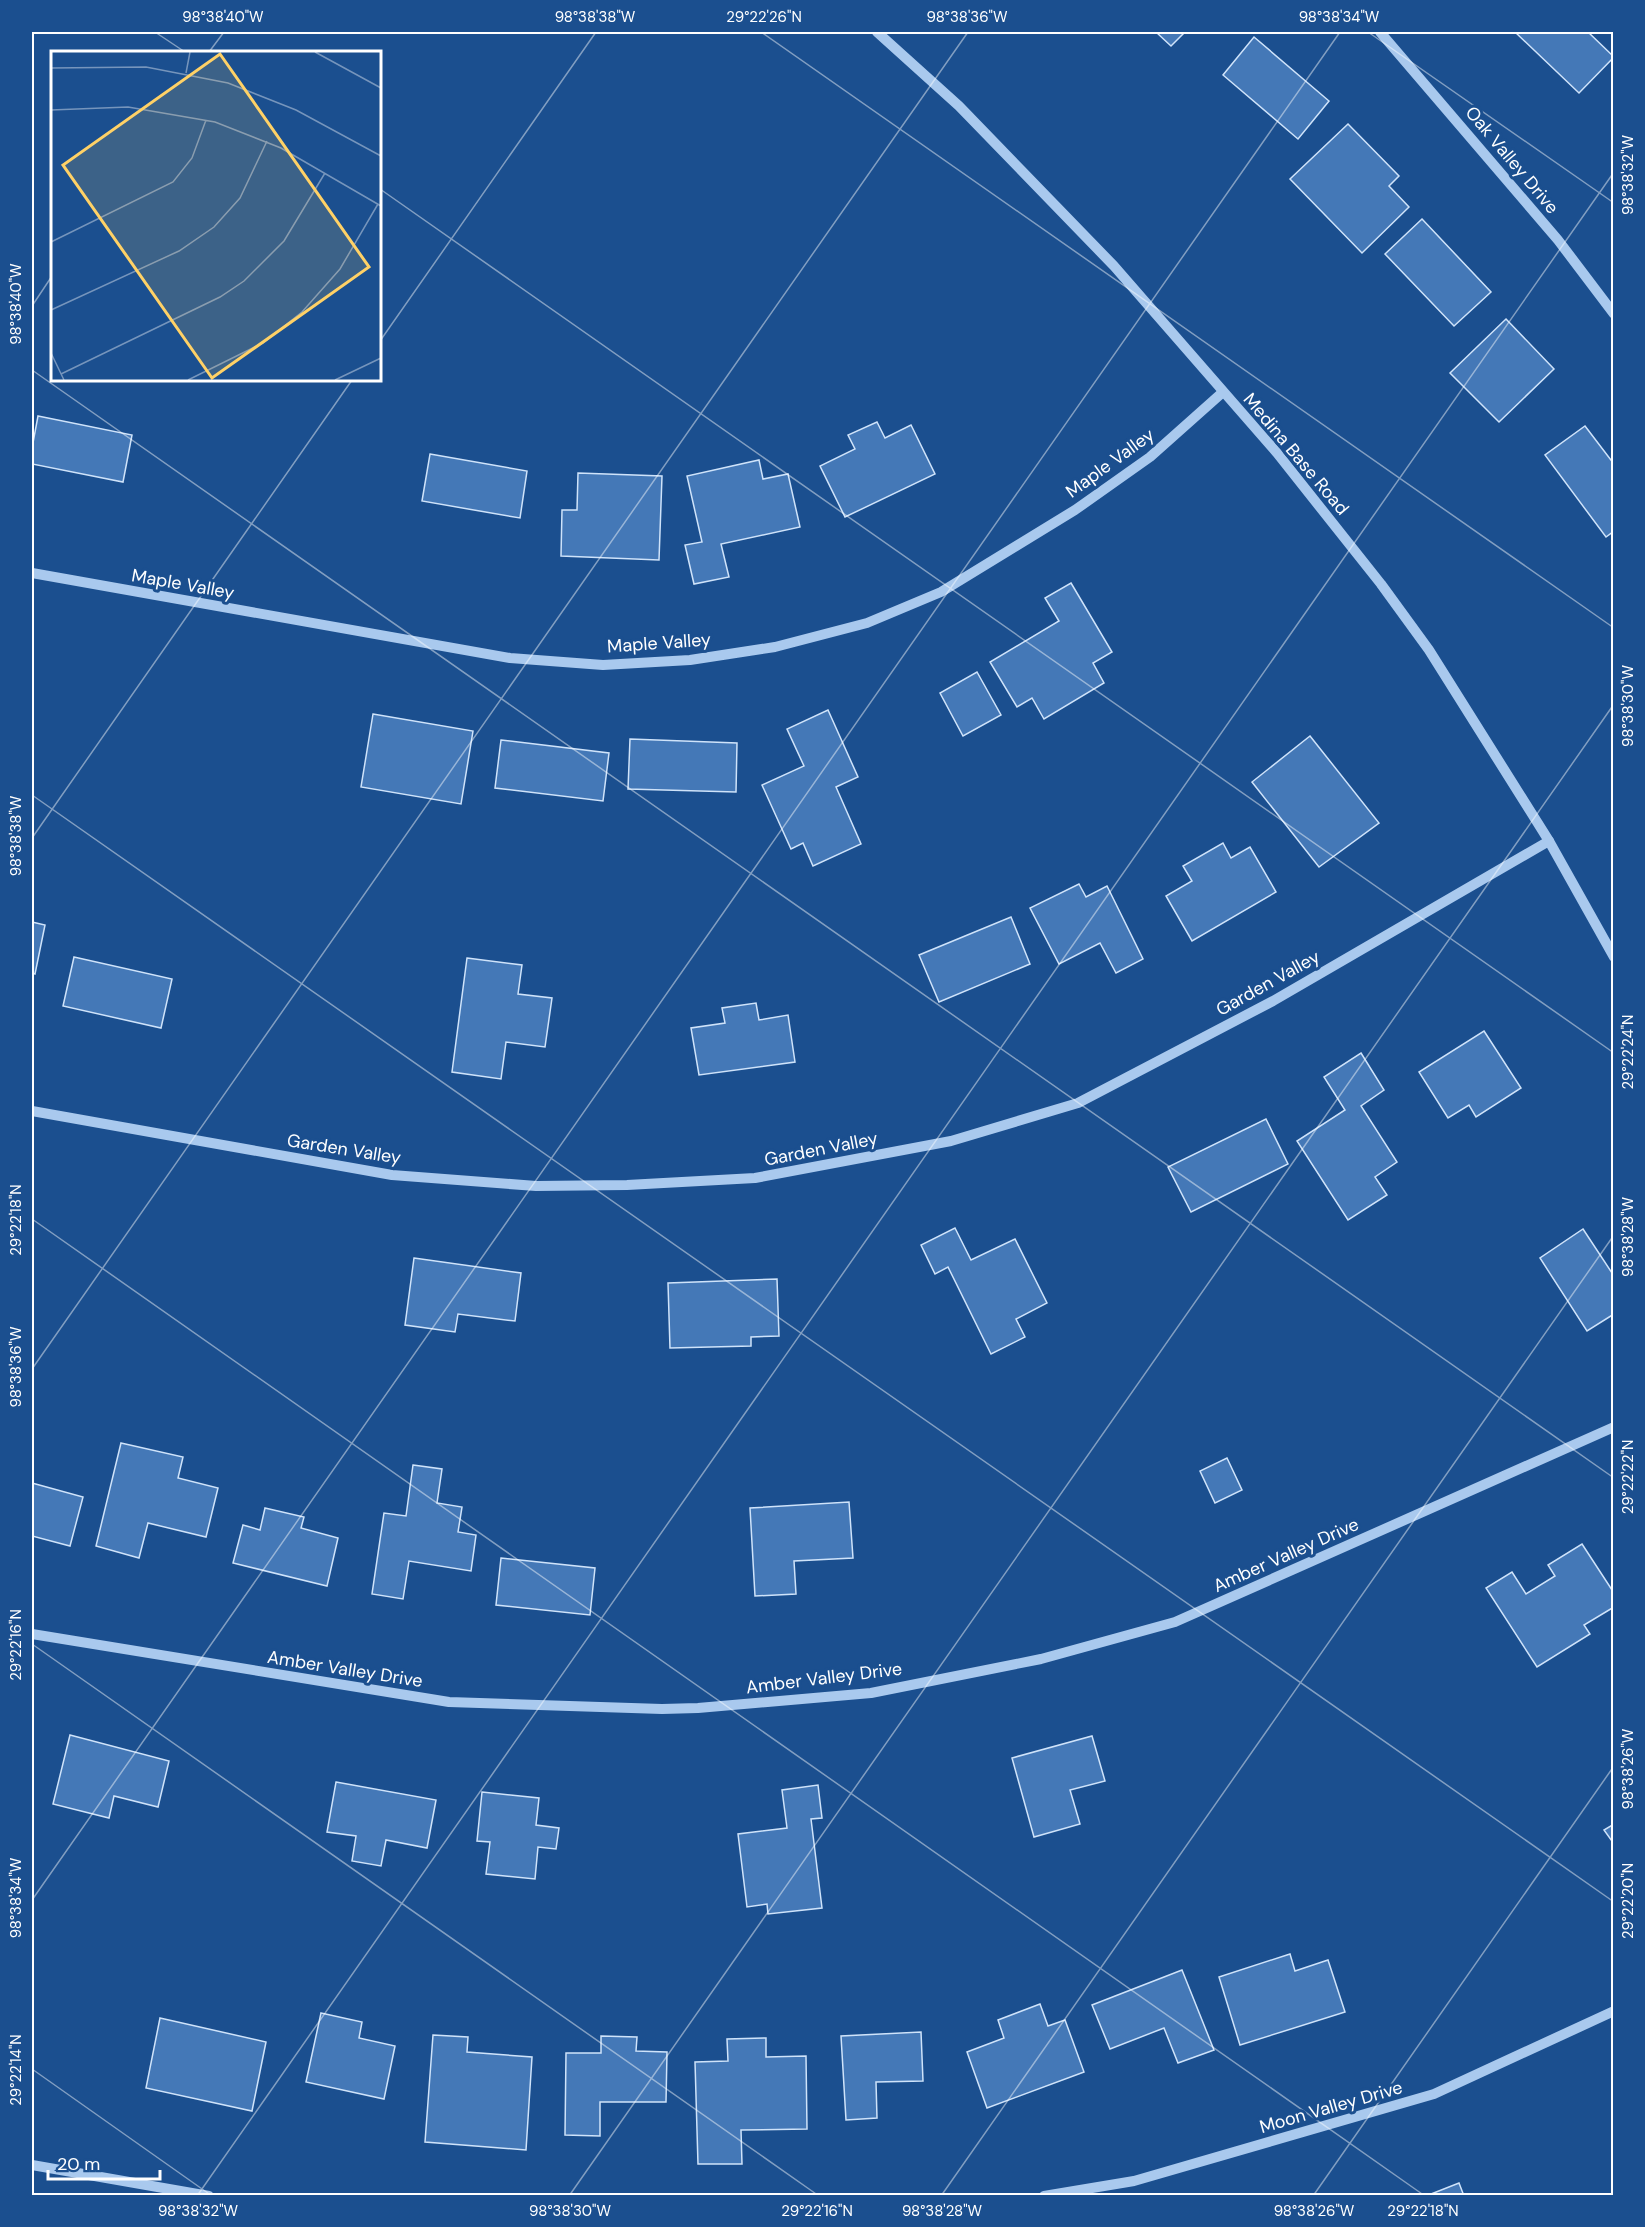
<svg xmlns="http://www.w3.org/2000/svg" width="1645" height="2227" viewBox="0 0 1645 2227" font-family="'DM Sans',sans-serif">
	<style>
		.building { fill: #4478b7; stroke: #cfe3fa; stroke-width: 1.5 }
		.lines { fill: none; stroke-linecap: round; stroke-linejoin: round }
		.minor { stroke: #a9c9ee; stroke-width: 10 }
		.ticks { fill: none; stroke: #fff; stroke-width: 1.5; stroke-opacity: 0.45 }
		.labels { text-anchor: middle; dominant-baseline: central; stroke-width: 6; stroke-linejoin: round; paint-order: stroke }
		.street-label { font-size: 18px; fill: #fff; stroke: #1b4f8f }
		.inset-road { fill: none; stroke: #7695bc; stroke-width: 1.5 }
		.view { fill: #ffd166; fill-opacity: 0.15; stroke: #ffd166; stroke-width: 3 }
		.inset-edge { fill: none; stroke: #fff; stroke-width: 3 }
		.neatline { fill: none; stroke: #fff; stroke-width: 2 }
		.ticks-label { font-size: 15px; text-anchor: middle; fill: #fff }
	</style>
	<rect width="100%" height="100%" fill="#1b4f8f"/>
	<g class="building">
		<polygon points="1156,32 1185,32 1171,46"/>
		<polygon points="1515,32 1588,32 1614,57 1579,93"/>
		<polygon points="1254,37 1329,101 1298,139 1223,75"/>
		<polygon points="1348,124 1399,176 1389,186 1409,207 1362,253 1290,179"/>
		<polygon points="1422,219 1491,292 1454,326 1385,254"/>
		<polygon points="1506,319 1554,369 1499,422 1450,373"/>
		<polygon points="38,416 132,435 123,482 32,464 32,448"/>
		<polygon points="877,422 885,438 911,425 935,474 845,517 820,466 855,449 848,435"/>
		<polygon points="1585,426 1614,464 1614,531 1606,537 1545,455"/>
		<polygon points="430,454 527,471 520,518 422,501"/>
		<polygon points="759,460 763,479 788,474 800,527 721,544 729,577 694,584 685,545 702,542 687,476"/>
		<polygon points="578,473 662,476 659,560 561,556 562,510 577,510"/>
		<polygon points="1071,583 1112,652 1093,663 1104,683 1044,719 1032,698 1017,707 990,662 1059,621 1045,598"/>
		<polygon points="977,672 1001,715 963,736 940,693"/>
		<polygon points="828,710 858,777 836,787 861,844 813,866 803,843 791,849 762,785 804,766 787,729"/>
		<polygon points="373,714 473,731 461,804 361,787"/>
		<polygon points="1310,736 1379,823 1319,867 1252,782"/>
		<polygon points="630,739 737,743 736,792 628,789"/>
		<polygon points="501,740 609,753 603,801 495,788"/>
		<polygon points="1223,843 1231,858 1250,847 1276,892 1192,941 1166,896 1192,881 1183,866"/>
		<polygon points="1079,884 1086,897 1107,886 1143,959 1116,973 1100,943 1059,964 1030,908"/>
		<polygon points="1011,917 1030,964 939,1002 919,955"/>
		<polygon points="32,922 45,925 35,974 32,973"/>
		<polygon points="74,957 172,979 161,1028 63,1006"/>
		<polygon points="467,958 522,965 518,994 552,998 545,1047 506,1042 501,1079 452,1072"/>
		<polygon points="756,1003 759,1020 788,1015 795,1062 699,1075 691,1028 725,1023 722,1008"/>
		<polygon points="1484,1031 1521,1088 1476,1117 1469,1105 1448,1118 1419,1072"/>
		<polygon points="1361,1053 1384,1090 1361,1106 1397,1162 1375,1177 1387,1195 1348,1220 1297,1141 1345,1110 1324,1077"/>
		<polygon points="1266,1119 1288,1164 1191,1212 1168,1167"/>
		<polygon points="955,1228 971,1260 1015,1239 1047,1303 1016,1319 1025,1337 991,1354 948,1267 935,1274 921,1245"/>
		<polygon points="1583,1229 1614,1276 1614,1314 1587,1331 1540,1258"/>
		<polygon points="414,1258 521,1273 515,1321 458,1314 455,1332 405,1325"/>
		<polygon points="777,1279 779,1336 751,1337 751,1346 670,1348 668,1283"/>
		<polygon points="121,1443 183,1457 178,1478 218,1488 206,1537 148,1523 139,1558 96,1546"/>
		<polygon points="1227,1458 1242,1490 1215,1503 1200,1471"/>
		<polygon points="413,1465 442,1469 437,1503 462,1507 458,1532 476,1535 471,1571 409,1561 403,1599 372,1594 384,1513 406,1516"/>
		<polygon points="32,1483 83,1497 70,1546 32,1536"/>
		<polygon points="849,1502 853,1558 794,1561 796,1594 755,1596 750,1508"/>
		<polygon points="265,1508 304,1517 301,1528 338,1538 327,1586 233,1563 243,1525 260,1530"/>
		<polygon points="1582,1544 1614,1593 1614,1607 1584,1625 1590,1634 1537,1667 1486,1588 1512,1572 1526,1594 1555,1576 1548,1565"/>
		<polygon points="501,1558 595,1568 590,1615 496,1605"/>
		<polygon points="70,1735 169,1761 158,1807 114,1796 109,1818 53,1804"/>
		<polygon points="1092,1736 1105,1781 1070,1790 1080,1824 1034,1837 1012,1758"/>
		<polygon points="336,1782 436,1800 427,1848 386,1840 381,1866 352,1861 356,1836 327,1832"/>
		<polygon points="818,1785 822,1818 811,1819 822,1908 768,1914 767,1904 747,1907 738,1834 787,1828 782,1790"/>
		<polygon points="482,1792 539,1798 536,1825 559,1828 556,1849 538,1847 535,1879 486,1874 490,1842 477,1841"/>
		<polygon points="1614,1824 1614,1844 1604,1830"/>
		<polygon points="1290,1954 1295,1971 1328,1960 1345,2012 1240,2045 1219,1977"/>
		<polygon points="1182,1970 1214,2050 1178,2063 1164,2028 1110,2049 1092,2005"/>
		<polygon points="1040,2004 1048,2026 1065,2020 1084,2072 987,2108 967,2052 1004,2038 998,2020"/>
		<polygon points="321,2013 362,2022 359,2038 395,2046 384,2099 306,2082"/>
		<polygon points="160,2018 266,2042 252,2111 146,2088"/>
		<polygon points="921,2032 923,2081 876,2082 877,2118 846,2120 841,2036"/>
		<polygon points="433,2035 468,2037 467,2052 532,2057 526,2150 425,2142"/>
		<polygon points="601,2036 637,2037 636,2051 667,2052 666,2102 600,2102 600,2136 565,2135 566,2053 601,2053"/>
		<polygon points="766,2038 766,2057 806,2056 807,2129 741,2130 742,2164 698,2164 695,2062 728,2061 727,2039"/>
		<polygon points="1459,2183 1464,2196 1426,2196"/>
	</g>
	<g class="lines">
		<g class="minor">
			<polyline points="877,32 959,106 1114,266 1277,453 1381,584 1429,650 1549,841 1614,957"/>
			<polyline points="1380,32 1558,240 1614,314"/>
			<polyline points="32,573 510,658 603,665 690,660 775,647 867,623 941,592 1075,510 1150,457 1223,392"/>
			<polyline points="32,1111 392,1175 536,1186 627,1185 755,1178 951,1141 1078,1103 1273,1001 1549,841"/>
			<polyline points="32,1634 449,1702 662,1709 698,1708 871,1693 1041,1659 1175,1622 1614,1427"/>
			<polyline points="32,2165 209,2196"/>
			<polyline points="1044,2196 1134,2181 1434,2094 1614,2011"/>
		</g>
	</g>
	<path class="ticks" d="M155,32L185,52M761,32L1614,628M1368,32L1614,203M209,52L224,32M380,189L1614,1053M32,306L52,276M380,341L596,32M32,370L1614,1478M32,795L1614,1902M32,838L352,380M32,1219L1425,2196M32,1369L968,32M32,1644L819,2196M32,1900L1340,32M32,2069L212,2196M197,2196L1614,172M569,2196L1614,704M941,2196L1614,1235M1313,2196L1614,1766"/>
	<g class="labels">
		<g class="street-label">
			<text transform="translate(1512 160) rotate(50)">Oak Valley Drive</text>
			<text transform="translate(1296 454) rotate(50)">Medina Base Road</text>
			<text transform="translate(1110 463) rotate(-36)">Maple Valley</text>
			<text transform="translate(183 584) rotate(10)">Maple Valley</text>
			<text transform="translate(659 643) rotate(-4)">Maple Valley</text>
			<text transform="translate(1268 983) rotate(-29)">Garden Valley</text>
			<text transform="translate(344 1149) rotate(9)">Garden Valley</text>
			<text transform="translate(821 1149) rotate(-11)">Garden Valley</text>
			<text transform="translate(1286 1555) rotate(-24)">Amber Valley Drive</text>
			<text transform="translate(345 1669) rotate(9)">Amber Valley Drive</text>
			<text transform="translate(824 1678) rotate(-7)">Amber Valley Drive</text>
			<text transform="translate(1331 2107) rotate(-16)">Moon Valley Drive</text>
		</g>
	</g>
	<g transform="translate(51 51)">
		<rect width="330" height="330" fill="#1b4f8f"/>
		<path class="inset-road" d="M264,1L330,37M0,17L95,16L177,32L245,59L330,105M135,22L139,1M0,59L77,56L164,71L230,97L330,155M0,191L122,131L141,107L155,69M0,259L128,200L163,176L189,147L216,90M0,302L13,329M10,323L169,246L193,230L233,190L274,122M137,329L212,292L251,261L289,218L327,153M284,329L330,307"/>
		<path class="view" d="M169,3L318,216L161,327L12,114Z"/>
		<rect width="330" height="330" class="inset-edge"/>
	</g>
	<rect width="1645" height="2227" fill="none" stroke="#1b4f8f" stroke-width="66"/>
	<path d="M48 2170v9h112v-9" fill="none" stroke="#ffffff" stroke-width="3"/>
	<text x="57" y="2170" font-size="18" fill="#ffffff" stroke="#1b4f8f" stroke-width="4.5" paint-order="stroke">20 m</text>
	<rect x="33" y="33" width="1579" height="2161" class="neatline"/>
	<g class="ticks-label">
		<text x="223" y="22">98°38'40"W</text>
		<text x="595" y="22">98°38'38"W</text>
		<text x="764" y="22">29°22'26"N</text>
		<text x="967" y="22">98°38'36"W</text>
		<text x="1339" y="22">98°38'34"W</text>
		<text transform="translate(1628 175) rotate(-90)" y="5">98°38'32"W</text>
		<text transform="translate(16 304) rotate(-90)" y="5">98°38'40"W</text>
		<text transform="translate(1628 706) rotate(-90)" y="5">98°38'30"W</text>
		<text transform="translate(16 836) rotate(-90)" y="5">98°38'38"W</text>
		<text transform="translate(1628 1052) rotate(-90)" y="5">29°22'24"N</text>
		<text transform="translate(16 1220) rotate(-90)" y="5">29°22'18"N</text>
		<text transform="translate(1628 1237) rotate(-90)" y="5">98°38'28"W</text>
		<text transform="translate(16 1367) rotate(-90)" y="5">98°38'36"W</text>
		<text transform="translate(1628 1477) rotate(-90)" y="5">29°22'22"N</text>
		<text transform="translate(16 1645) rotate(-90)" y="5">29°22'16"N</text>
		<text transform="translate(1628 1769) rotate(-90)" y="5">98°38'26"W</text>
		<text transform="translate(16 1898) rotate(-90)" y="5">98°38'34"W</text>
		<text transform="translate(1628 1901) rotate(-90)" y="5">29°22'20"N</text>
		<text transform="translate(16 2070) rotate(-90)" y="5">29°22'14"N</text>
		<text x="198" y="2216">98°38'32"W</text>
		<text x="570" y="2216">98°38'30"W</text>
		<text x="817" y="2216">29°22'16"N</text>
		<text x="942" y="2216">98°38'28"W</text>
		<text x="1314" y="2216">98°38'26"W</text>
		<text x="1423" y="2216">29°22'18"N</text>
	</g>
</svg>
